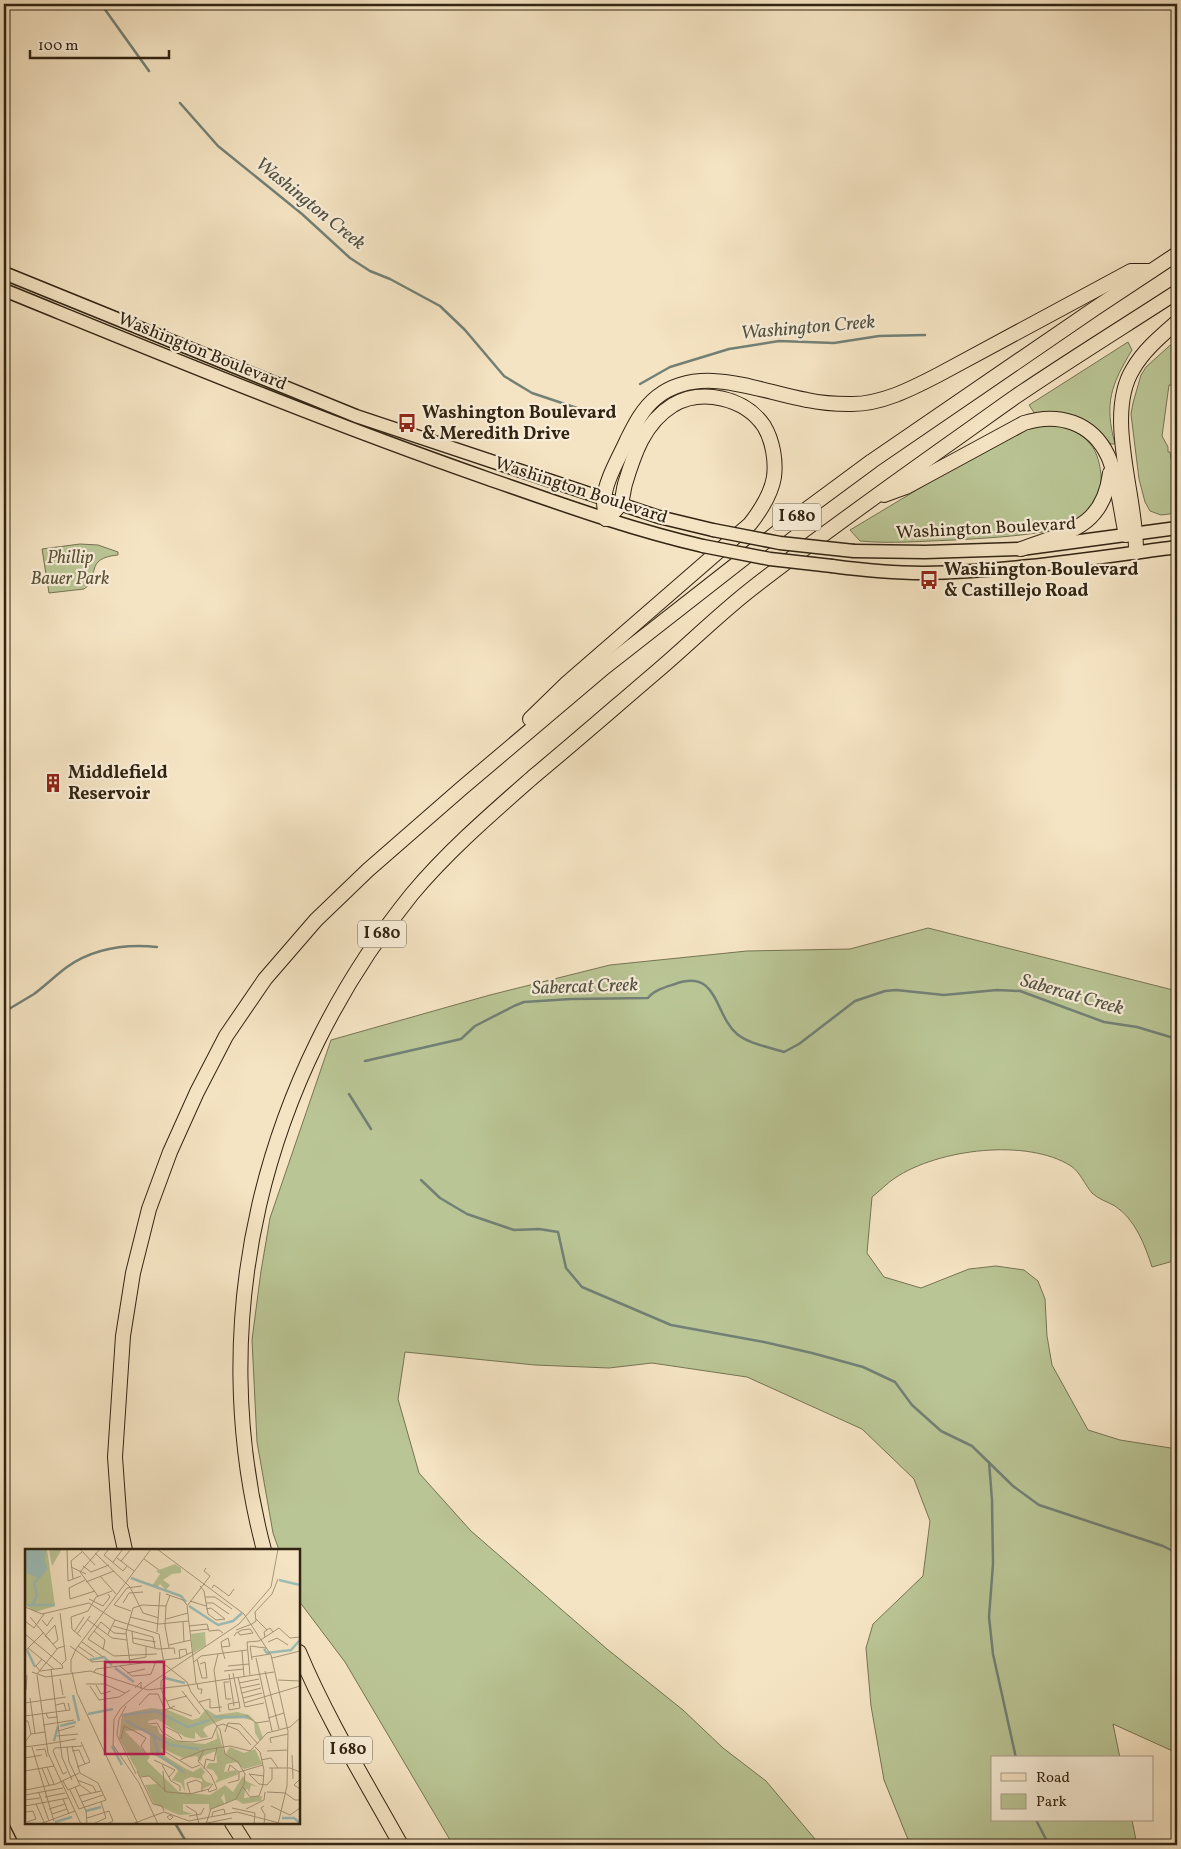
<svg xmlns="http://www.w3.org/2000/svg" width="1181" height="1849" viewBox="0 0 1181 1849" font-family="Vollkorn,serif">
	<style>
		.green { fill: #bac595; stroke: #767454 }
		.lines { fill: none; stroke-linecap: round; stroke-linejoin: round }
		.stream { stroke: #728076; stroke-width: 2.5 }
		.major-casing { stroke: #322412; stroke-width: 15 }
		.highway-casing { stroke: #322412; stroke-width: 16 }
		.major { stroke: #f5e4c3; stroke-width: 12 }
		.highway { stroke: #f5e4c3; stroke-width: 14 }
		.major-bridge-casing { stroke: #322412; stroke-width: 15; stroke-linecap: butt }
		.major-bridge { stroke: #f5e4c3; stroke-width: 12 }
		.labels { text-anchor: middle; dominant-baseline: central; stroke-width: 4.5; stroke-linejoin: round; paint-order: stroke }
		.shield { fill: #f8edd8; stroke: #6d604d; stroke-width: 1 }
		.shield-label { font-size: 16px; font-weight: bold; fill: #322412 }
		.street-label { font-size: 18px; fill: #322412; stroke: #f8edd8 }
		.poi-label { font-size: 18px; font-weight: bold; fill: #322412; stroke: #f8edd8; text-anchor: start }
		.park-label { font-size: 18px; font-style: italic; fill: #5b5439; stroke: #f8edd8 }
		.water-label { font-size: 19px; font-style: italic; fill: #525244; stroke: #f8edd8 }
		.inset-river { fill: none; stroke: #9dbeb9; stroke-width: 2.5 }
		.inset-road { fill: none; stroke: #a7977c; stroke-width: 1 }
		.view { fill: #c2185b; fill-opacity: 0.15; stroke: #c2185b; stroke-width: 2.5 }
		.inset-edge { fill: none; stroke: #322412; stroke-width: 2.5 }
	</style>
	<rect width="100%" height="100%" fill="#f5e4c3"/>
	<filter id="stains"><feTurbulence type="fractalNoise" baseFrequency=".004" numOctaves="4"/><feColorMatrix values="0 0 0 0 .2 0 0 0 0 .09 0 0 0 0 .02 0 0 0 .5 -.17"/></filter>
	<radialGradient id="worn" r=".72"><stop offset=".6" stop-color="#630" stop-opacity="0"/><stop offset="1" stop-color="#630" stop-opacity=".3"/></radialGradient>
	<g class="green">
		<polygon points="1177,339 1177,385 1169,385 1162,436 1168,447 1168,452 1170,452 1172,464 1177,464 1177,513 1161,515 1150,511 1145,502 1139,479 1131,414 1133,403 1141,375 1146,367"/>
		<path d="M1128,342L1132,350C1111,385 1104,403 1115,444H1111C1088,421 1068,409 1035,414L1029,405Z"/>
		<path d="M1058,423C1084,435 1098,443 1101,475C1103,497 1085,521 1064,528C1058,530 1049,531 1042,532C1013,537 984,538 955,540C923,541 892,544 860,541L850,530L1017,430Z"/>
		<path d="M80,544L98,545L118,552V555C83,558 101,578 84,589L49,593L42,549Z"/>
		<path d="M928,928L1177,991V1260L1152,1267C1145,1245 1135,1219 1115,1206C1108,1202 1098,1199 1092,1193C1085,1185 1080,1172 1071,1166C1027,1138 938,1149 895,1178C887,1183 880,1191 872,1197L867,1253L884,1277L921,1288L969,1269L996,1266L1024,1270L1038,1281L1045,1299L1047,1336L1052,1365L1088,1430L1120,1440L1177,1449V1753L1113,1724L1120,1758H992V1820H1132L1137,1845H911L909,1842L884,1780L871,1706L866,1648L873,1624L923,1576L930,1521L914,1479L862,1429L747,1377L652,1363L609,1368L535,1365L405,1352L398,1399L419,1473L471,1531L607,1649L683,1710L723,1748L766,1781L820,1845H453L345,1662L299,1601V1550H279L273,1533L257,1442L252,1340L261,1271L270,1218L331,1040L490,995L610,965L747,951L850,949Z"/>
	</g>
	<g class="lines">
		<g class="stream">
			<polyline points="101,4 149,71"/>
			<polyline points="180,103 218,146 302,214 350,258 370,271 390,279 440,306 465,330 504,376 532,393 580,409"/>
			<polyline points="640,384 670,367 729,349 779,341 834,343 879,336 925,335"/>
			<path d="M4,1012C14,1006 24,1000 34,994C46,985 56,975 67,967C94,948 126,944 157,947"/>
			<path d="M365,1061L461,1039L475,1026L514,1006L524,1002L571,999L648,998C654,990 666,987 675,984C719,968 714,1015 737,1034C749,1044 769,1047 784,1052L799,1044L855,1001L885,991L896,990L944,995L997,990L1020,991L1104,1022L1137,1027L1177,1039"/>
			<polyline points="349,1094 371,1129"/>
			<polyline points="421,1180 440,1198 467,1214 514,1230 539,1229 558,1232 566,1268 582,1287 671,1325 764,1342 812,1353 863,1367 895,1382 912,1405 941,1431 972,1446 1013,1486 1039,1505 1163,1546 1177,1553"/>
			<polyline points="989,1462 992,1500 993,1564 989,1617 993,1654 1016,1758"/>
			<polyline points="1036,1820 1049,1845"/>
			<polyline points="175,1823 188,1845"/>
		</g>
		<g class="major-casing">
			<g id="major">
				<polyline points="4,273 356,416 659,517 713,530"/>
				<path d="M4,290C164,355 323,421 486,478C558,503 629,529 703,546"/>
				<polyline points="854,551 925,552 1021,549 1177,528"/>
				<path d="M832,566C862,570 892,573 923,573C1008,572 1093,558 1177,547"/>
				<polyline points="4,1829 12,1845"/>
			</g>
		</g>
		<g class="highway-casing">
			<g id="highway">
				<path d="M884,495L906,487L1024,423C1058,412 1092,422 1108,456C1117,475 1121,513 1126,535"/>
				<path d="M606,519C605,513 604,506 604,500C605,481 619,458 627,440C635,424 643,408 657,397C701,363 760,392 807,400C821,403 835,404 849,404C880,405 911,389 938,375L1131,271H1151"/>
				<path d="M1021,549C1066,532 1103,529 1110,473"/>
				<path d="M1136,552C1137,497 1104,416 1133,369C1144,350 1161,336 1177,322"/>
				<path d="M530,719L567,683L750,524C761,510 771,495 774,477C776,461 773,441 764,426C745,398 702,388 673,405C644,423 634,454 625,484C623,491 623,501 619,506C616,511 610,515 606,519"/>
				<polyline points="125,1550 120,1527 115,1457 123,1336 133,1273 149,1209 170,1152 197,1092 226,1036 265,979 316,920 368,870 462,788 605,667 803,512 872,461 1094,309 1177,254"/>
				<path d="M264,1550C203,1320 263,1078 412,894C448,851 491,814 533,777C574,743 614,708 655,673C687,646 717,616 750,590C814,540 880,493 946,446C969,430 992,413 1015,397C1068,361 1123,327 1177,292"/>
				<path d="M299,1652C327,1719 366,1782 401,1845"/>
				<polyline points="232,1823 246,1845"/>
			</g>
		</g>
		<use href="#major" class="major"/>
		<use href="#highway" class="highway"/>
		<g class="major-bridge-casing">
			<g id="major-bridge">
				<polyline points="713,530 780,543 854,551"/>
				<polyline points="703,546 770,559 832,566"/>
			</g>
		</g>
		<use href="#major-bridge" class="major-bridge"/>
	</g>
	<defs>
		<g id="bus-bare" transform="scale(1.5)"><path d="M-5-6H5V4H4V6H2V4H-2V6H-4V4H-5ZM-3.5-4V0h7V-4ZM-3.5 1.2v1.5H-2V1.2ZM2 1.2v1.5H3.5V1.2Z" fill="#8f2418" stroke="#f8edd8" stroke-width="2.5" paint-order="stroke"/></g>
		<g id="building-bare" transform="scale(1.5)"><path d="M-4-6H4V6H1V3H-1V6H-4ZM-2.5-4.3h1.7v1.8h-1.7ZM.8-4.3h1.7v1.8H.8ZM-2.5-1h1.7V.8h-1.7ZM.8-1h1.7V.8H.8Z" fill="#8f2418" stroke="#f8edd8" stroke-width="2.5" paint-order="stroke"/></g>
	</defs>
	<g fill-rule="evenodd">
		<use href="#bus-bare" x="407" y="423"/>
		<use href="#bus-bare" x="929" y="580"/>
		<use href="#building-bare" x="53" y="783"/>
	</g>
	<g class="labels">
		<g class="shield">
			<rect x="773" y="503.5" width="48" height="27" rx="4"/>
			<rect x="358" y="920.5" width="48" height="27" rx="4"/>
			<rect x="324" y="1736.5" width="48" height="27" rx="4"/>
		</g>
		<g class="shield-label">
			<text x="797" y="517">I 680</text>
			<text x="382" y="934">I 680</text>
			<text x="348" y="1750">I 680</text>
		</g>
		<g class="street-label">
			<text transform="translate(202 352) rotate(22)">Washington Boulevard</text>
			<text transform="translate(581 491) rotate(18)">Washington Boulevard</text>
			<text transform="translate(986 529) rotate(-3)">Washington Boulevard</text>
		</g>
		<g class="poi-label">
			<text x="422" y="413">Washington Boulevard<tspan x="422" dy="21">&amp; Meredith Drive</tspan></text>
			<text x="944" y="570">Washington Boulevard<tspan x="944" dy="21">&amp; Castillejo Road</tspan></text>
			<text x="68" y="773">Middlefield<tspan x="68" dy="21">Reservoir</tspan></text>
		</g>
		<g class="park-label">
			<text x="70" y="558">Phillip<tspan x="70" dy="21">Bauer Park</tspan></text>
		</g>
		<g class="water-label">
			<text transform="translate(310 204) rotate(39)">Washington Creek</text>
			<text transform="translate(808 328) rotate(-5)">Washington Creek</text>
			<text transform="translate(585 987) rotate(-2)">Sabercat Creek</text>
			<text transform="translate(1072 995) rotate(16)">Sabercat Creek</text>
		</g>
	</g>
	<g transform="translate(25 1549)">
		<rect width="275" height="275" fill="#f5e4c3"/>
		<path d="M0,0H22L30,57L10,63L0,56ZM24,0H37L27,17L25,7ZM150,15L156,19V24L147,25L138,31L145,36L141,41L135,35L132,39L127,37L135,25L131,22ZM180,83L181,97L168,104L166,85ZM126,159L143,161L167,171L174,169L181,160L191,166L212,163L224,166L233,175L238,189L235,192L230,184L229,172L218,169L199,170L180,178L178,181L183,188L176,189L170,183V190L160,188L132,170L123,172L124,176L132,177L134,184L150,192L168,194L180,195L192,190L191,178L199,203L212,213L201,215L199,223L211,221L214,225L190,234L193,229L188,221L181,219L184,214H192L191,202L178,207L175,213L172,207L158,209L136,199L137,205L161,220L168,223L176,218L180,223L177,227L180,232L188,235L178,240L177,230L166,228L159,231L160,243L156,234L147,231L153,222L150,217L125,204V186L117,181L100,182L125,208L122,212L154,243L185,246L200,236L208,243L218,227L221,232L233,238L226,236L224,244L223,240L220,241L219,249L237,247L236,252L218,255L210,250L201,255L199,245L196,249L200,255L184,261V255H158V262L168,265L154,266L129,255L120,236L132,235L124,227H115L94,189L97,165ZM205,198L219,204L230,200L237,215L219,220L201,204Z" fill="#bac595"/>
		<path d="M0,0H17L20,20L13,29L0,23Z" fill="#9dbeb9"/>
		<path class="inset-river" d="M106,29L156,47L161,53M254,31L275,36M8,55L12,46L9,34L21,20L18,10L20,0M2,56H30M164,57L193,76L208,72L217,64M239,100L242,104L266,101L275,91M2,101L10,118M65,111L79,108L87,116M90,119L109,133M140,129L160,134M48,146L54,172M63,165L88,160M99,166L131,162L163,178L185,171M188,168H223M101,172L146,196L174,200M35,177L51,173M129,187L133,206L159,223M29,192L33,177M87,197L97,216M61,262L76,258M257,269H269L275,274M30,273L47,268"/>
		<path class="inset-road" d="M42,0L43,32L56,27M55,0L70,16M84,0L79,6L98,22L102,17M132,0L219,65L246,106L263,182L262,237L253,275M70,4L105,38L118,64L134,69M92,9L109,22M119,10L134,21M96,12L106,0M88,13L98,0M58,17L66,23L84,16M46,18L61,25M75,27L91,45M48,30L46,12L57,3M60,31L44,39L45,50L70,42M61,33L89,22M175,37L179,42L183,65L191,71L200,70M187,39L189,36L204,47L209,40M141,45L158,51L162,56M73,47L55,23L75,0M180,48H190L207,60M64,50L78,57L85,48L83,45M165,52L181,57M98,54L104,44L118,43M181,54H188L204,65M89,56L102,39L117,37M89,56L106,62M0,58L17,65L64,54L90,71L134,85L139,115L162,133L166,143L195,181L200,205L213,213L220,225L219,235L211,250L186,260L181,275M181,60L186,59L200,70M35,64L41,111L37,115M5,68L32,100M105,68L134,75L164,72M141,70L163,64M231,70L242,81M17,71L22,77L28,68M63,71L87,89L102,91M0,72L9,79L19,65M158,73L159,93M227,75L231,72L230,63L247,45L253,30M88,77L128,88L130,99M164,77L182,75L184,82L194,81L198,84M211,81L227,75M69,82L80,91L78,101M107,82L108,94L133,100L149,99L150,105M165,82L184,80M49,83L59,68M132,83L135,43M0,85L37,116L38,119L15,122M52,85L65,67M83,85L90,71M209,87L211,84L217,81L225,80L228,84L215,86L213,83M56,88L47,80L46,68L63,62L71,48L87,42M240,88L239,83L245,79L248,83M108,89L131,93M63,90L76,73L89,84L101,85M63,90L89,107M25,91L20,87L30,76L33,91L28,95M57,93L78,108M243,93L252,89L263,96M144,96L166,91M45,97L67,113L81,112M53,97L69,108M197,98L205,97L203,89L196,93L197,100L200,110M3,99L29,120M144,99L140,77L141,57L145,46M0,102L19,83M217,102L219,127M193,105L189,121L195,163M89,107L132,105M227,108L245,105M231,109L247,182M247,109L275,102M155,110L154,101L161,100L162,106M172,110L177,129H182L180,113L175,115M104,111L121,108V97M227,111L225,97L241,99M169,113L176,107L222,101M105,115L101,83L108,59L117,56L141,57M95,117L107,127L121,126L126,125L131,112M203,117L224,115M26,120L37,208L47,231M15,122L11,117L17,110M199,122L219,120M240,122L254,180M7,123L21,128L65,122L123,141L164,136M46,123V111L51,100L126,0M47,123L52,144L113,275M69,123L71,120L155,109L167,103M102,124L120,120M208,124L214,153L215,159L204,161L203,155L214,153M12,125L33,99L40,97M204,125L209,157M12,126L23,204L56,275M225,126L222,93L234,92L254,79L265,89L275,88M213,128L220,158L239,154M35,130L38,146M253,131L275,132M204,133H199L201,150H206M171,134L162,57L185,27L179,22L181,19M172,134L173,140H177L176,145M214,134L234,130M61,135H80L100,144M71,136L76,145L86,142M164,136L249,123M65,137L74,151L94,148L105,141M110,139L116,133V140M216,139L235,135M136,140L145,159L167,167M136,140V132L141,127M1,141L2,126M157,142L175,165M217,144L236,139M5,149L10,185M218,149L237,144M142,152L162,147M174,153L185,150V159L197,158M0,154L41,148M219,154L275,137M31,156L39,154L41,161M114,156L124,145H133L140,161L150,157M101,157L94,170L92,186L111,225M21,164L23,169L33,168M221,166L231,174L244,172M0,167L45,161L43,154M243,169L259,164M0,172H3L6,185M124,175L132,174L137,183L152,192L168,193L187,189L192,177M18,176L49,171M192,177L198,175L213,181L226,196M141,178L153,184L157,190M33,182L50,177M111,183L121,189L116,197L121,204M200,183L203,174L215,175L233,195M32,187L53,185M96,190L99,177L111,183M0,193L6,185L20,183M246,194L245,189L263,185M22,195L51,190M0,198L22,195M7,198L29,272M42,198L44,213L55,236L66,244M11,201L20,200L22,208M47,202L54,201L60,215M139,202L167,219L175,216M242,202L262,201M267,206L268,230M0,209L17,206M129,211L150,221L144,228M155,211L179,201M236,211L246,209L253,219M137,216L146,232L155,237V242M22,218L29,235M52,218L65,213L56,193M17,219L24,236M244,219H265L275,223M179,220L181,210L189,212L192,198M112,222L128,255L137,257L139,262M138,222L140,243M203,222L205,216L214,223M42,223L38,225L28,202L30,199L57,197M214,223L238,216M1,225L0,222L29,217M239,227L224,225L234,235L242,236L247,230V219M115,228L124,227L142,243L165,245L184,240L188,235M275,230L269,236L275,240M52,231L68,237L71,243M38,232L43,241L55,236M203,234L214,231V223M50,238L61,262L62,275M218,238L225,248L234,247L238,236L239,221L235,203L230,198M183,240L184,243L192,240L186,226L173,212L179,201L205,197L225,202L242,184L265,178L275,169M1,241L31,235L54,224M45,241L54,260L81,251L73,234L55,224L47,197M242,243L261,244M14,244L24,272M165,244L162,234L171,231L177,234V243M260,244L270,251H275M0,246L38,239M54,247L76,242M20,248L40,244M38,250L44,265M0,251L15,249M57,253L78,246M11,255L19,273M0,257L43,249M161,257L171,263L174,275M239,257L236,259L240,266L239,275M246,257L265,266L275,259M207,259L230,264L229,275M24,260L40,255M221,260L239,251L240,243M0,263L8,262L11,270L2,273M27,265L42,260M145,266L148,268L145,271L142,268ZM164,267L176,265L179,259M187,267L188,263L199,260L200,265M62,269L84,262L88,272L82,275M182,274L207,269M15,275L50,262M68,275L81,269L76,253M107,275L139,263L164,272L212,263L254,274M133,275L114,234L88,196L89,170L96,159L120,138L214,75L246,38L253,0"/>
		<path class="view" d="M80,113H139V205H80Z"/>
		<rect width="275" height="275" class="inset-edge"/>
	</g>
	<rect width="1181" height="1849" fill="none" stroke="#f5e4c3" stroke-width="20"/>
	<rect x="5" y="5" width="1171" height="1839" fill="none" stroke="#322412" stroke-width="2.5"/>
	<rect x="10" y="10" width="1161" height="1829" fill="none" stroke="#322412"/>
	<rect x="991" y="1756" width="162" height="65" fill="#f8edd8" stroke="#a99d89"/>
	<rect x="1001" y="1773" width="25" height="8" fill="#f5e4c3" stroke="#a99d89"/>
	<text x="1036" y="1782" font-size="15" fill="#322412">Road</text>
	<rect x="1001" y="1794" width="25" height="15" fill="#bac595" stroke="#a99d89"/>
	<text x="1036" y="1806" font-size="15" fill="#322412">Park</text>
	<path d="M30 50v8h139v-8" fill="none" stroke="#322412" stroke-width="2.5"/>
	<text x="38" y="50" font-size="15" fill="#322412" stroke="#f8edd8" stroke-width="4" paint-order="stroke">100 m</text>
	<rect width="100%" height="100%" filter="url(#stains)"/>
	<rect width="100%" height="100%" fill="url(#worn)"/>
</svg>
